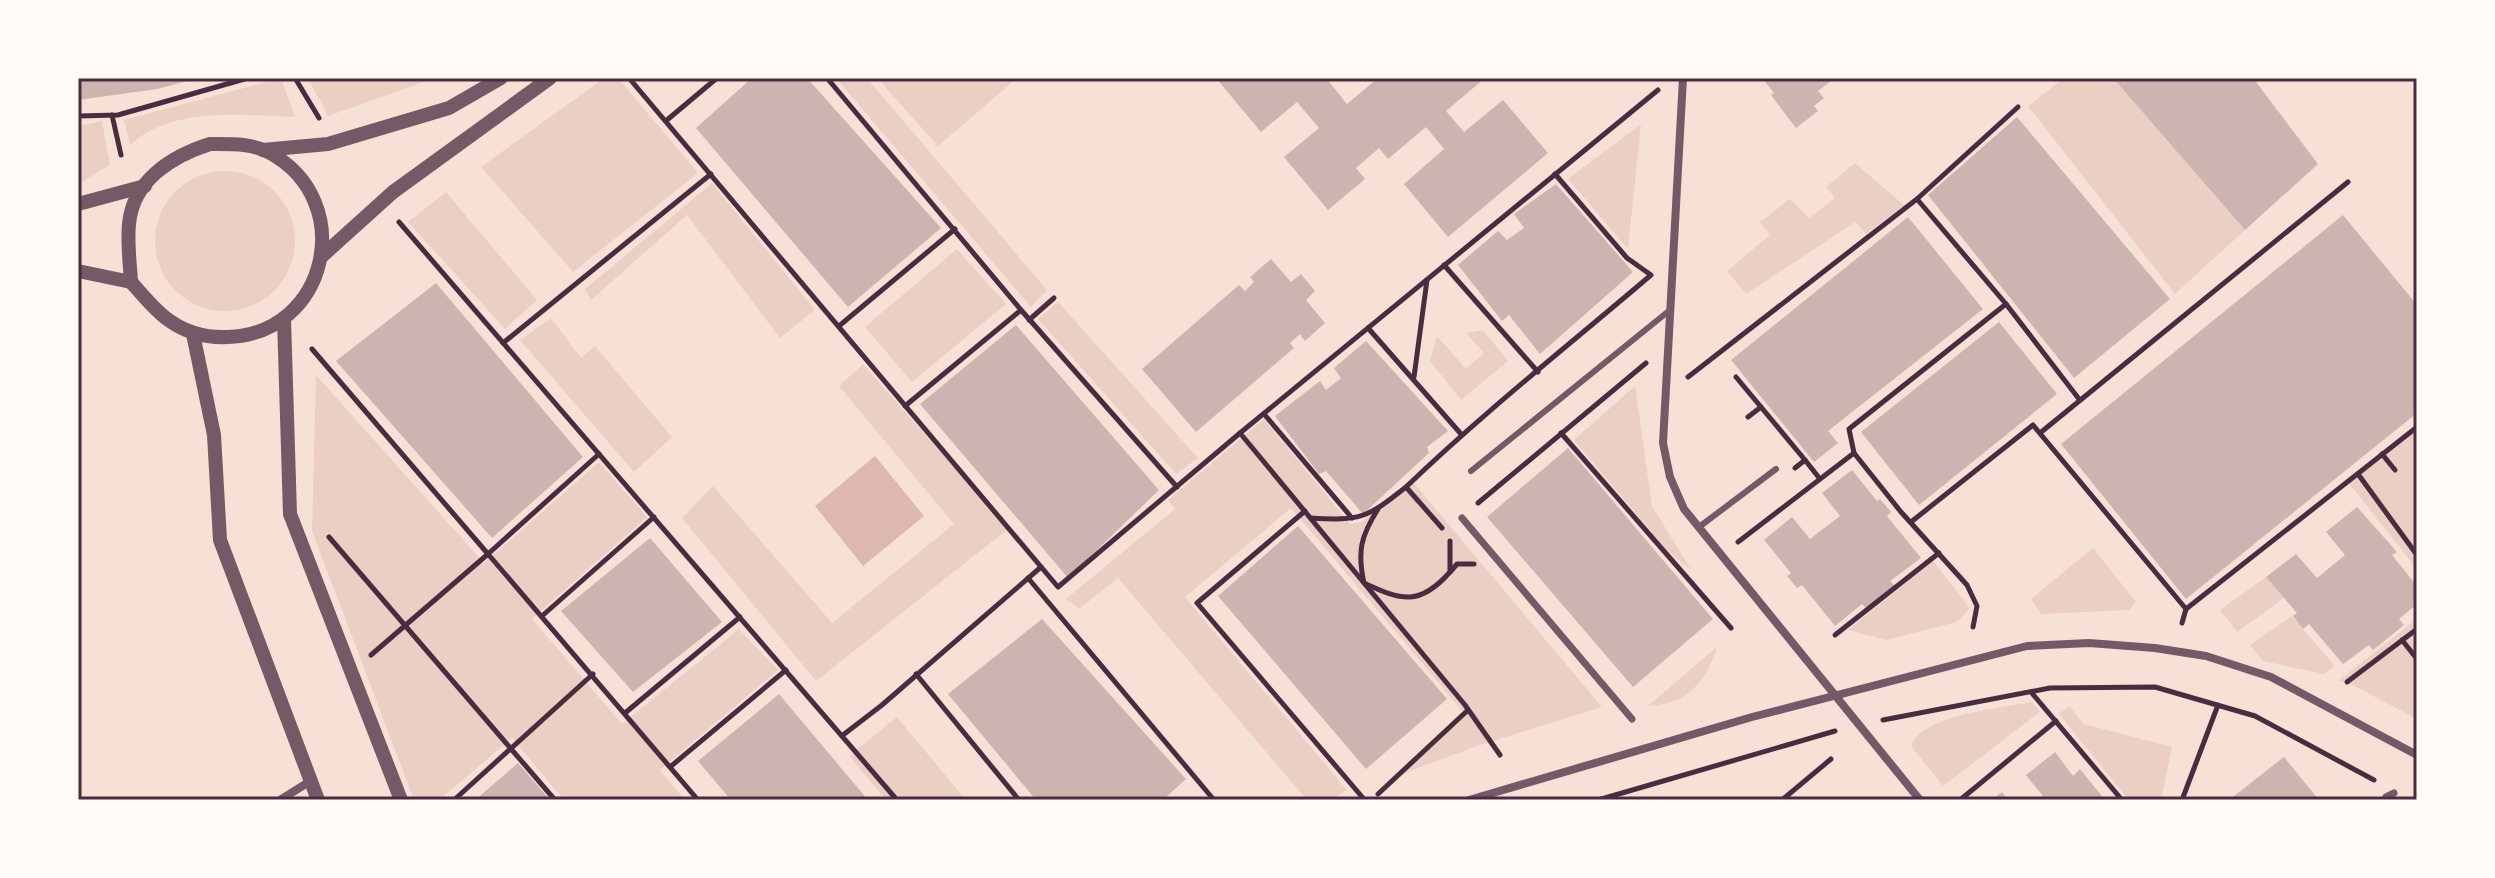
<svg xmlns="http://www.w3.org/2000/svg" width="2495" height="878" viewBox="0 0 2495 878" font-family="Ubuntu,sans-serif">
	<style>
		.green { fill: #ebcfc5 }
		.water { fill: #dcb8b0 }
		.building { fill: #ccb4b1 }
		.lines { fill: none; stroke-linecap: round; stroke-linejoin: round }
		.path { stroke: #4a2c40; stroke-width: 5 }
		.service { stroke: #755966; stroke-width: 6 }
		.pedestrian { stroke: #755966; stroke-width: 7 }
		.minor { stroke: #755966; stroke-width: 8 }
		.tertiary { stroke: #755966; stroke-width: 14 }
		.neatline { fill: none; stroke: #4a2c40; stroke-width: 3 }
	</style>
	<rect width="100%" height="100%" fill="#f7e1d7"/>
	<g class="green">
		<path d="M281,78L295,117C242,115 172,106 130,145L124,120Z"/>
		<polygon points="308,78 435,78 328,116"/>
		<polygon points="604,78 618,78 698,173 573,272 481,167"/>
		<polygon points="836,78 867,78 1047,290 1031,307"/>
		<polygon points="877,78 1017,78 938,146"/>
		<polygon points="2064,78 2113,78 2245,230 2175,294 2028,106"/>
		<polygon points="102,121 110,165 78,184 78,126"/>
		<polygon points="1641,124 1628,249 1568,179"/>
		<polygon points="1855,163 1904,205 1866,234 1855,222 1746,294 1727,271 1770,235 1760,222 1790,199 1809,218 1835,198 1826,187"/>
		<circle cx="225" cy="241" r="70"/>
		<polygon points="712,183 815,310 780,338 687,215 591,300 585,289"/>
		<polygon points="446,192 537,300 505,329 408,222"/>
		<polygon points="957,249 1006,304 912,382 865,327"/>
		<polygon points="1058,302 1198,458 1176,474 1038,319"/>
		<polygon points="551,318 581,358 595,346 672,437 634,472 520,340"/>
		<polygon points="1483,330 1508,361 1461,400 1430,361 1437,336 1466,369 1484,353 1466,333"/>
		<polygon points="863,364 1008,529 816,681 682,518 713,486 832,623 954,524 839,386"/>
		<polygon points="316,375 484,563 599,462 647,517 532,619 622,724 739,629 778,670 660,770 685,800 564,800 512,738 439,800 414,800 312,531"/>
		<polygon points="1635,386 1652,506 1691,570 1666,549 1574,440"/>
		<polygon points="1264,419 1350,524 1361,522 1413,482 1602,707 1477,746 1405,773 1466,715 1291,508 1185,597 1347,790 1330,800 1307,800 1118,578 1079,609 1066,599 1175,509 1168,500"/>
		<polygon points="2417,427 2417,569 2348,482"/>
		<polygon points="2093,548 2136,602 2129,610 2041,614 2031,599"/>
		<polygon points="1933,561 1966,603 1969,609 1957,622 1886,640 1848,630"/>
		<polygon points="2266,577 2284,598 2237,632 2220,610"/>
		<polygon points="2292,616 2335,666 2324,674 2263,661 2250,645"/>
		<polygon points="2417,619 2417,719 2347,682 2338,681"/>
		<path d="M1717,647C1705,683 1688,704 1648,706Z"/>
		<path d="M2032,702L2040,712L1943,786L1911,746C1923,714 2001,708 2032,702Z"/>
		<polygon points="2069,706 2084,724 2172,747 2161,800 2129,800 2059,714"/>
		<polygon points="897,717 966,800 886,800 849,756"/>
	</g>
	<polygon class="water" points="875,456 924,516 863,566 815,506"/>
	<g class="building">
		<polygon points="78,78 195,78 195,79 157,89 78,100"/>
		<polygon points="752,78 807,78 941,228 848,307 696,128"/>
		<polygon points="1216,78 1326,78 1347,104 1378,78 1485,78 1446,111 1464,132 1503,100 1548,153 1448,237 1404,184 1444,149 1426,127 1388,159 1379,148 1356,168 1365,179 1328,210 1284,157 1319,128 1297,102 1261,132"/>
		<polygon points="1762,78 1835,78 1818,91 1824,98 1814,106 1818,111 1796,128 1771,95 1774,93"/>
		<polygon points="2113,78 2253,78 2318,164 2245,230"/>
		<polygon points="2017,117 2170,299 2074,378 1928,195"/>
		<polygon points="1556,184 1633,272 1540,354 1509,315 1502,321 1458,265 1498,231 1507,240 1524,228 1514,214"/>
		<polygon points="2343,215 2417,305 2417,413 2186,599 2061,444"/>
		<polygon points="1908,217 1983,309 1828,431 1838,443 1814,462 1731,360"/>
		<polygon points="1271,259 1291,282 1301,274 1315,291 1306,300 1325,323 1305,341 1300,334 1290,343 1294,348 1196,432 1142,369 1239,285 1245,291 1254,282 1250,277"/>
		<polygon points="436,283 583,457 492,538 336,361"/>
		<polygon points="1999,322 2057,394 1919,505 1861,432"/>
		<polygon points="1016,325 1159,490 1068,578 920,404"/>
		<polygon points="1366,341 1448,431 1427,447 1429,453 1363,514 1326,471 1319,474 1275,416 1320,381 1326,390 1341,378 1334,368"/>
		<polygon points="1568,448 1713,619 1633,687 1487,517"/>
		<polygon points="1852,470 1877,501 1880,499 1891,512 1887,516 1921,558 1890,581 1895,586 1867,609 1862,604 1835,626 1802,585 1797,588 1787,576 1791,573 1764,540 1792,517 1810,539 1840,516 1822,493"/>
		<polygon points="2357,507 2397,552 2392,555 2417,586 2417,604 2399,619 2404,625 2373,650 2369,645 2343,664 2309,624 2303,629 2293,616 2297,613 2266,577 2296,554 2317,578 2345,555 2326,532"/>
		<polygon points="1298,526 1447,699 1366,769 1218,596"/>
		<polygon points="650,538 722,622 633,692 561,611"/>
		<polygon points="1042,619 1186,779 1163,800 1036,800 948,694"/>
		<polygon points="779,694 868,800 731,800 698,761"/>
		<polygon points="2055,752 2073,776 2080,769 2105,800 2038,800 2043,796 2026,775"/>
		<polygon points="2284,757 2319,800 2229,800"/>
		<polygon points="518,763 550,800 475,800"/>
		<polygon points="2002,792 2008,800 1992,800"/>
	</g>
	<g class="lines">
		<g class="path">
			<polyline points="295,78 319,118"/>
			<polyline points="629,78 1058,587 1240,433"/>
			<polyline points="827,78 1021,310 1177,487"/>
			<polyline points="112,115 121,155"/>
			<polyline points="78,116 118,115 248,78"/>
			<polyline points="667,120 717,78"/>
			<polyline points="1917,199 2018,107"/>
			<polyline points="399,222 897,800"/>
			<polyline points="1444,265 1538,372"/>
			<polyline points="1029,320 1054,298"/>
			<polyline points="839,326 955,229"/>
			<polyline points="1368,328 1461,434"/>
			<polyline points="503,343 711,174"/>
			<polyline points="312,349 488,554 599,454"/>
			<polyline points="1414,377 1427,280"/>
			<polyline points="1688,377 1917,199 2006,304"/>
			<polyline points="1736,377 1805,460 1795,468"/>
			<polyline points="905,406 1021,310"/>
			<polyline points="1264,414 1352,518"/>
			<polyline points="1748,417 1761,407"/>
			<polyline points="1561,433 1731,628"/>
			<polyline points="2040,433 2348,182"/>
			<polyline points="1854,453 1849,429 2006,304 2079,399"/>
			<polyline points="2382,454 2395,470"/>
			<polyline points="1805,460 1820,479"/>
			<polyline points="2358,474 2417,555"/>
			<polyline points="1478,503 1646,363"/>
			<path d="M1378,509C1361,536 1357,551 1364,583C1402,601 1420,606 1450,572V541"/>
			<polyline points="1305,511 1197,603 1363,798"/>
			<path d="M1311,518C1361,521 1367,518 1406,487"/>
			<polyline points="1911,522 2033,425 2186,609 2417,427"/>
			<path d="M1442,528L1406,487C1484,412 1569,345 1651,275L1627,258L1555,174"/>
			<polyline points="329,537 555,800"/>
			<polyline points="1738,542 1854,453 1901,512 1967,585 1977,606 1973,627"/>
			<polyline points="1451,571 1457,564 1474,564"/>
			<polyline points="1028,578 1214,800"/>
			<polyline points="542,616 654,517"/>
			<polyline points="2182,623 2186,609"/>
			<polyline points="1835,635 1939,553"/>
			<polyline points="2402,640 2417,659"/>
			<polyline points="371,655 488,554 698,800"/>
			<polyline points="916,674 1019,800"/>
			<polyline points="2347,682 2417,629"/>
			<polyline points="2031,692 2122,800"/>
			<polyline points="625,713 740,617"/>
			<polyline points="1883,720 2050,688 2155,687 2255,716 2374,780"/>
			<polyline points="843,735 882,705 1041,567"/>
			<polyline points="1500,755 1465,705 1240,433 1658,90"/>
			<polyline points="670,767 786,670"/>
			<polyline points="1378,794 1468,710"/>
			<polyline points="454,800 593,674"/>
			<polyline points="1598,800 1835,731"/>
			<polyline points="1782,800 1831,759"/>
			<polyline points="1960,800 2056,721"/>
			<polyline points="2182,800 2218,705"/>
		</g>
		<g class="service">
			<polyline points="1471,471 1670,310"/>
			<polyline points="1699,527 1776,469"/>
		</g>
		<g class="pedestrian">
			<polyline points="1462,518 1632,719"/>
			<polyline points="2386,797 2394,793"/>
		</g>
		<g class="minor">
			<polyline points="1683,78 1663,443 1670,477 1684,509 1920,800"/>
			<polyline points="280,800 312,780"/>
			<polyline points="1469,800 1752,717 2027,646 2089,643 2155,648 2206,656 2271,677 2417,755"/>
		</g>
		<g class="tertiary">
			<path d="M210,144C231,144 252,143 270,153C358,201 328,334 228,337C207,338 187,333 170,321C155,311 143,295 131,282C130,263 127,243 129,224C133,180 172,156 210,144Z"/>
			<polyline points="263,150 328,144 449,108 501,78"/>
			<polyline points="78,204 145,186"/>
			<polyline points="321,257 393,192 550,78"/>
			<polyline points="78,271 131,282"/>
			<polyline points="284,319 290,514 401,800"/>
			<polyline points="193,334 214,435 220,540 318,800"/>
		</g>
	</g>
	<rect width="2495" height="878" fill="none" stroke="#fffaf5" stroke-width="160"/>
	<rect x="80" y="80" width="2335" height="718" class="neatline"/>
</svg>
